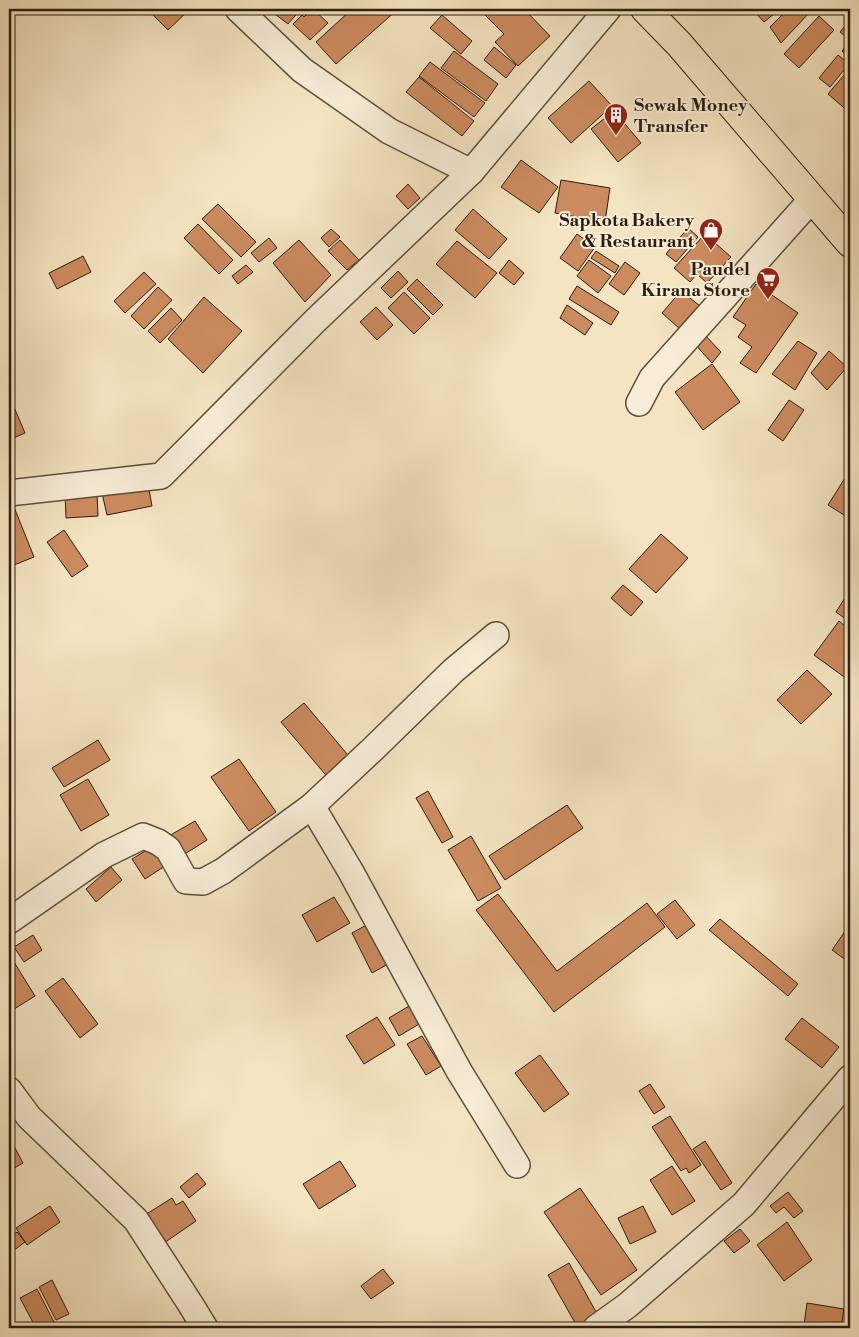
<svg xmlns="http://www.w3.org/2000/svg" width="859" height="1337" viewBox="0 0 859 1337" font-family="'Libre Bodoni',serif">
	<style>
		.building { fill: #cc8b5f; stroke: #2b1d11 }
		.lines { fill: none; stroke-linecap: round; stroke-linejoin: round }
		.street-casing { stroke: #5d4f3d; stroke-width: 28 }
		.highway-casing { stroke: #2b1d11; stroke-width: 30 }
		.path { stroke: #2b1d11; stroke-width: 3; stroke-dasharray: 1 2.5; stroke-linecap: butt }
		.street { stroke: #f8edd7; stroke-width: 25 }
		.highway { stroke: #f4e4c1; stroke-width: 28 }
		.labels { text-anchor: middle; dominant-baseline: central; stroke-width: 4; stroke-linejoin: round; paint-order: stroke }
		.poi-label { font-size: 18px; font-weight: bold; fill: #2b1d11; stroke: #f8edd7; text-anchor: end }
	</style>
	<rect width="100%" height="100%" fill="#f4e4c1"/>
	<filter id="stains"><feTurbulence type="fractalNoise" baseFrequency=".004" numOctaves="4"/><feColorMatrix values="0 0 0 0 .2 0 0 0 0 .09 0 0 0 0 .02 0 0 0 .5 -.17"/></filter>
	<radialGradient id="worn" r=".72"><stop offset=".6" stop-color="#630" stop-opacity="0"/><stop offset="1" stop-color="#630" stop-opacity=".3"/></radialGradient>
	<g class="building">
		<polygon points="147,9 190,9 168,30"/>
		<polygon points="279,9 301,9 288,24 275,14"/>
		<polygon points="312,9 313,9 328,23 310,40 293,24 302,15 304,17"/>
		<polygon points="352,9 398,9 336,64 316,42"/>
		<polygon points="479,9 524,9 550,36 518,66 495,42 504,34"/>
		<polygon points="752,9 780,9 764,22"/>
		<polygon points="788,9 808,9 809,13 781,43 770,27"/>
		<polygon points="442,15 472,41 461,54 430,28"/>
		<polygon points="819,16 834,30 799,68 784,54"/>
		<polygon points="850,20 850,40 840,32"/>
		<polygon points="850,41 850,58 842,51"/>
		<polygon points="494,47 516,65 506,78 484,60"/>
		<polygon points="454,51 498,84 486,101 441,68"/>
		<polygon points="838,55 849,64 830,87 819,78"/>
		<polygon points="430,62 485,103 474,117 419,76"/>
		<polygon points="850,68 850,113 828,94"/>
		<polygon points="419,77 474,121 462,136 406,92"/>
		<polygon points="589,81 612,106 571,143 548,118"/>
		<polygon points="614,111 641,143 618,162 591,129"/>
		<polygon points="521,160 558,187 539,213 501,187"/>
		<polygon points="561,180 610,188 605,222 555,213"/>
		<polygon points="408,184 420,198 408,209 396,196"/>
		<polygon points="218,204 256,242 241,257 202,219"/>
		<polygon points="473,209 507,239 489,259 455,230"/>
		<polygon points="198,224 233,260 219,274 184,238"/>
		<polygon points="688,228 698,237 676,262 666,254"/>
		<polygon points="331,229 340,237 329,247 321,238"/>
		<polygon points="577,234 595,247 578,271 560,258"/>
		<polygon points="705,234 731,257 707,283 697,274 690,282 674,268"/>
		<polygon points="269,238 277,248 259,262 251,253"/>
		<polygon points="299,240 331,275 305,302 273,263"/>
		<polygon points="340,240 359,260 347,270 328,251"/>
		<polygon points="457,241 497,273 475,298 436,264"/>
		<polygon points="596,251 619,266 615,273 591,258"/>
		<polygon points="83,256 91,272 57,289 49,273"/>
		<polygon points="509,260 524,273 514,285 499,273"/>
		<polygon points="589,260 611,276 598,293 577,276"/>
		<polygon points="625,262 640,273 624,295 609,284"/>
		<polygon points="246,265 253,272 238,284 232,276"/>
		<polygon points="398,271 408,282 391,298 381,288"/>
		<polygon points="144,272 156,284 125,313 114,301"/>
		<polygon points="417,279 443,305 433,315 407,289"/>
		<polygon points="756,284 798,313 756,373 740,363 752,347 738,337 746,325 733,317"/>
		<polygon points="577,286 619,312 611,325 569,299"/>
		<polygon points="158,287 172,300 144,329 131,316"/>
		<polygon points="681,291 700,306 680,329 662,313"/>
		<polygon points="404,292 430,318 414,334 388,308"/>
		<polygon points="204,297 242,331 203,373 168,339"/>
		<polygon points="567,305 593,323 585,335 560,318"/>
		<polygon points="376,307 393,325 377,340 360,322"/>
		<polygon points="171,308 182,320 160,343 148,331"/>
		<polygon points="700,330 721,352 712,363 692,341"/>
		<polygon points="798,341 817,353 795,390 772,374"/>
		<polygon points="829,351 847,367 827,390 811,373"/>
		<polygon points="712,364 740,402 703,430 675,392"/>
		<polygon points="11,400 25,433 9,440 9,401"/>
		<polygon points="789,400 804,410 783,441 768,430"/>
		<polygon points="850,470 850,504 844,515 828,505"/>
		<polygon points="148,484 152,506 107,515 102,493"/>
		<polygon points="97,493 98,516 66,518 65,495"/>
		<polygon points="14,507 34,557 9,567 9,509"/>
		<polygon points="64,530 88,566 72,577 47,542"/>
		<polygon points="661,534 688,558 656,593 629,569"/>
		<polygon points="623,585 643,602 631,616 611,598"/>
		<polygon points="850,590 850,622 836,612"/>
		<polygon points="839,621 850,630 850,674 847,679 814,655"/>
		<polygon points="807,670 832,694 801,724 777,700"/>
		<polygon points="304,703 353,761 330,780 281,722"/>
		<polygon points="98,740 110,760 64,787 52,768"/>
		<polygon points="239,759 276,812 249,831 211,777"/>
		<polygon points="88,779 109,815 81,831 60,795"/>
		<polygon points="428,791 453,837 442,843 416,798"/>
		<polygon points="567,805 583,828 505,880 489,856"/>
		<polygon points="195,821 207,840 180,857 167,837"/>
		<polygon points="471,836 501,888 478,901 448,850"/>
		<polygon points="152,847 165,866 145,879 132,859"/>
		<polygon points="111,867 122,880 96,902 86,889"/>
		<polygon points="498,894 557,971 647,903 665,927 554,1012 476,910"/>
		<polygon points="334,897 350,923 317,942 302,915"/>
		<polygon points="675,900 695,925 677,939 657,914"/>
		<polygon points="720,919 798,984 788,996 709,930"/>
		<polygon points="370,923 390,963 372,973 352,933"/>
		<polygon points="850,924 850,963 832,950"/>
		<polygon points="33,935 42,950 24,962 14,947"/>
		<polygon points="9,954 35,996 11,1011 9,1008"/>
		<polygon points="63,978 98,1024 80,1038 45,991"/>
		<polygon points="409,1006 419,1024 399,1036 389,1018"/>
		<polygon points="377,1017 395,1045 364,1064 346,1036"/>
		<polygon points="802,1018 839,1047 822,1068 785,1039"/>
		<polygon points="422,1036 441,1066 426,1075 407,1044"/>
		<polygon points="540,1055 569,1094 544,1112 515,1073"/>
		<polygon points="650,1084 665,1107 654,1114 639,1091"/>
		<polygon points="670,1116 701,1165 689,1173 686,1168 681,1171 652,1127"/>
		<polygon points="9,1137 23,1163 9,1171"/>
		<polygon points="705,1141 732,1183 721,1190 693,1149"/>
		<polygon points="340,1161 356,1186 319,1209 303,1184"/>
		<polygon points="672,1166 695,1201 672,1215 650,1180"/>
		<polygon points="197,1173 206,1184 189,1198 180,1187"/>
		<polygon points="580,1188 637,1270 601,1295 544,1212"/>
		<polygon points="788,1192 803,1211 794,1218 784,1207 776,1213 770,1206"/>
		<polygon points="172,1198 176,1205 183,1201 196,1221 164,1243 145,1215"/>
		<polygon points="50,1206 60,1222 27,1245 16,1228"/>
		<polygon points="643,1206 656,1232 630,1244 618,1218"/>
		<polygon points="787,1222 812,1260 784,1281 757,1245"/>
		<polygon points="740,1229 750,1241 734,1253 724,1241"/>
		<polygon points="17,1232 25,1242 9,1254 9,1238"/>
		<polygon points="569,1263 601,1321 587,1328 578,1328 548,1275"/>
		<polygon points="383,1269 394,1283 371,1299 361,1286"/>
		<polygon points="52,1280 69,1314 56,1320 39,1287"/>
		<polygon points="37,1289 54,1322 43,1328 36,1328 20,1298"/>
		<polygon points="807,1303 844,1309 841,1328 826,1328 804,1325"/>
	</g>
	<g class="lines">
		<g class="street-casing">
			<g id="street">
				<polyline points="238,9 302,70 389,131 471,172"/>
				<polyline points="639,403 652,378 812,199"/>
				<polyline points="9,493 161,476 315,321 471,172 608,9"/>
				<polyline points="312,806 351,872 459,1071 517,1165"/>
				<polyline points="9,921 104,855 143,836 158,842 168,849 186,881 203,882 223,871 312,806 373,749 454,670 496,635"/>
				<polyline points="9,1090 29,1117 136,1220 191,1305 205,1328"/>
				<polyline points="596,1328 628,1305 744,1204 850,1078"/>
			</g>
		</g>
		<g class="highway-casing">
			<polyline id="highway" points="645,9 679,44 850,243"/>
		</g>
		<polyline class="path" points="850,1221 849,1234 850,1241"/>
		<use href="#street" class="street"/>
		<use href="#highway" class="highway"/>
	</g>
	<defs>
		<g id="building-pin" transform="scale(1.25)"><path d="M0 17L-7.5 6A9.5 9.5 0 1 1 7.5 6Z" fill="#8f2418" stroke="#f8edd7"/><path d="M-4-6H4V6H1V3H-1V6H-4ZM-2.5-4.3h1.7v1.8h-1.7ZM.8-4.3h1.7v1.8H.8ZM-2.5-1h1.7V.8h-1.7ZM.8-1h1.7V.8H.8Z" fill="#fff"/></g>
		<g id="shop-pin" transform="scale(1.25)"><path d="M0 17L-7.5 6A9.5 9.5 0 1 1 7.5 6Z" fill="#8f2418" stroke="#f8edd7"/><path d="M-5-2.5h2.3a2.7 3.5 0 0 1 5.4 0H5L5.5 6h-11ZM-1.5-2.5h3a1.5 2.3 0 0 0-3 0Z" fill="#fff"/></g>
		<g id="supermarket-pin" transform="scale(1.25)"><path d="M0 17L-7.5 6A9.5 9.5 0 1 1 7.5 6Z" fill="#8f2418" stroke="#f8edd7"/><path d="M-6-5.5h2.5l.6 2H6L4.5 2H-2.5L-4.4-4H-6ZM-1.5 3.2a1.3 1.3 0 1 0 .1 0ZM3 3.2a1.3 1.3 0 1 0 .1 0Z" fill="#fff"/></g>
	</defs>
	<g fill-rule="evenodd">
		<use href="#building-pin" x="616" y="115"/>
		<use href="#shop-pin" x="711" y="230"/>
		<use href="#supermarket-pin" x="768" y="279"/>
	</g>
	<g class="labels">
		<g class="poi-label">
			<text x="634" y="105" text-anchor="start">Sewak Money<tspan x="634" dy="21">Transfer</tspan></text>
			<text x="694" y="220">Sapkota Bakery<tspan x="694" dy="21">&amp; Restaurant</tspan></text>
			<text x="750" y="269">Paudel<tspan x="750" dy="21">Kirana Store</tspan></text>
		</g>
	</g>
	<rect width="859" height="1337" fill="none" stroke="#f4e4c1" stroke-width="30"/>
	<rect x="10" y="10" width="839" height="1317" fill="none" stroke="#2b1d11" stroke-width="2.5"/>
	<rect x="15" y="15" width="829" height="1307" fill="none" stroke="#2b1d11"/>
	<rect width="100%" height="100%" filter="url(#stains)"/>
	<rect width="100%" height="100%" fill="url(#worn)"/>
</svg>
